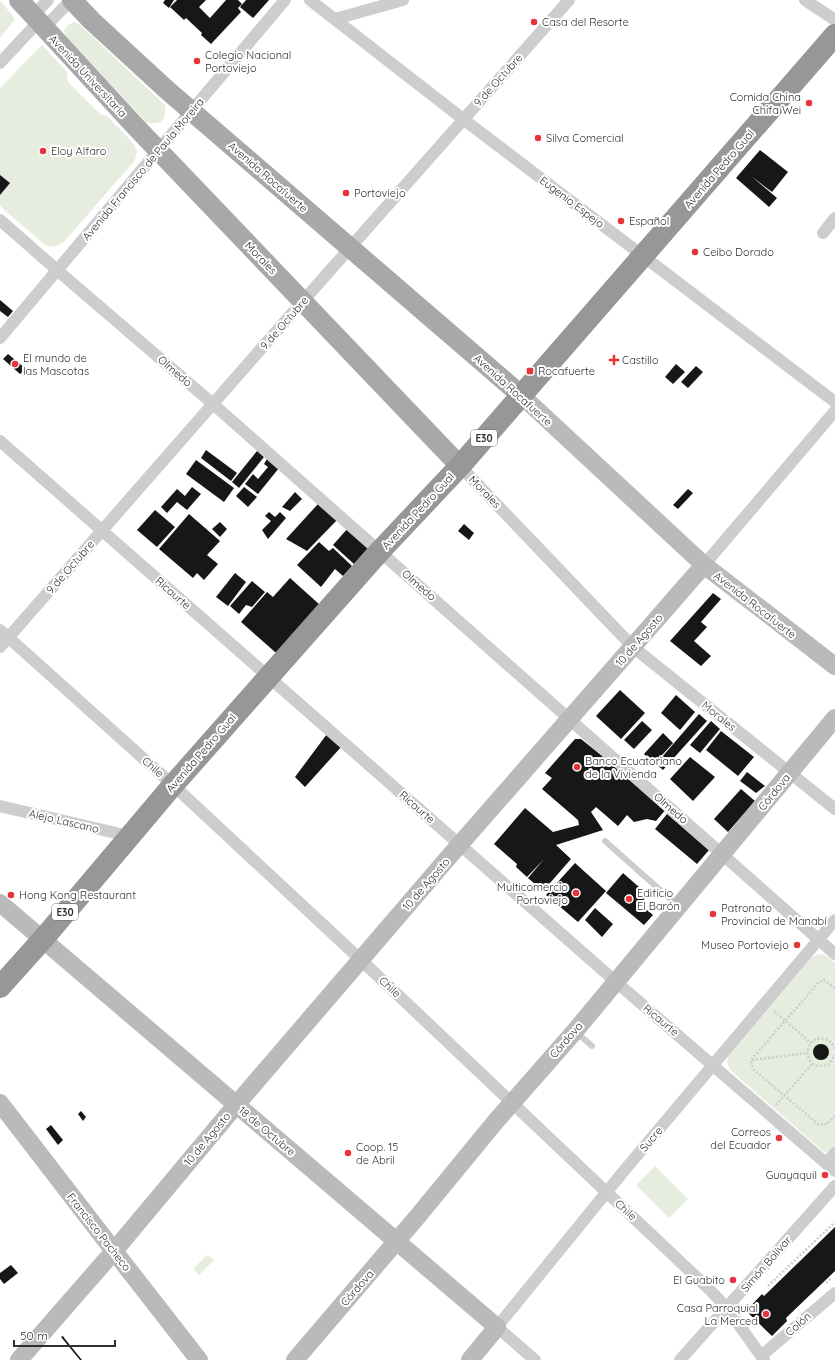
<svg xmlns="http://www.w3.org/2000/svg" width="835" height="1360" viewBox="0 0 835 1360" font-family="Quicksand,sans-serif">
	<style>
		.green { fill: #e6edde }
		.building { fill: #171717 }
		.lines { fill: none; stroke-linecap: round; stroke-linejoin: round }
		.path { stroke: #cdcdcd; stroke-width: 2.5; stroke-dasharray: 2 2; stroke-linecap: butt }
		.lane { stroke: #cdcdcd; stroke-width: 6 }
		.street { stroke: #cdcdcd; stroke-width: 12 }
		.secondary { stroke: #bababa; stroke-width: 18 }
		.primary { stroke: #a8a8a8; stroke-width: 20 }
		.highway { stroke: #979797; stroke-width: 22 }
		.poi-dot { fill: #e6343c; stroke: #fff; stroke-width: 1.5 }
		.labels { text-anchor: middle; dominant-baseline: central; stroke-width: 4; stroke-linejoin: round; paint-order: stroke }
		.shield { fill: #fff; stroke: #6e6e6e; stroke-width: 1 }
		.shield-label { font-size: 10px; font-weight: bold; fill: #303030 }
		.poi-label { font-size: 11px; fill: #303030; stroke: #fff; text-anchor: start }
		.street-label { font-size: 11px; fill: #303030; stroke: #fff }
	</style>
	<rect width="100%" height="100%" fill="#fff"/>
	<g class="green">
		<polygon points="0,0 15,19 0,38"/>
		<path d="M73,22L79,24L165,105C167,120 161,126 146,122L66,36L64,31L67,26Z"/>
		<path d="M42,45L67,72L68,82L100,114L107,116L133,143L137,151L135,160L64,242C57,247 51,248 44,244L0,206V88Z"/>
		<polygon points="818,954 825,955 835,962 835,1146 831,1151 824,1152 730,1070 727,1062 728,1057 812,957"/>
		<polygon points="655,1166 688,1199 669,1218 636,1185"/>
		<polygon points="207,1255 214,1260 199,1275 193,1269"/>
	</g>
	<g class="building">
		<polygon points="165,0 174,0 169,8 163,3"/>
		<polygon points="177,0 206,0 199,7 210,18 226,0 238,0 242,4 238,8 241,12 211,44 201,35 202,33 186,18 184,20 170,7"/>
		<polygon points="246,0 269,0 253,18 240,7"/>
		<polygon points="760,150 788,172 772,192 751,176 777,198 769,207 736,178"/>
		<polygon points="0,175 10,183 0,195"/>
		<polygon points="0,300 13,311 8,317 0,311"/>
		<polygon points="8,354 26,369 20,374 3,359"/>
		<polygon points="676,364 685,372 673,384 665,377"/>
		<polygon points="696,366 703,372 688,388 681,382"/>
		<polygon points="206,450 237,473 231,481 201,458"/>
		<polygon points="257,451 264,457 239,488 232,482"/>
		<polygon points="267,459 279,468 258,494 245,484 253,474 258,479 268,467 264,464"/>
		<polygon points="196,460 234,488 224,502 186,474"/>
		<polygon points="192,487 201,494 187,510 177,502 167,513 161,507 177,489 185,496"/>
		<polygon points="244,487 257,497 248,507 236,496"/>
		<polygon points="688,489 693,493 678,509 673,505"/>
		<polygon points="295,492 302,499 290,511 282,507"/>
		<polygon points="318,504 337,520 307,551 286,539"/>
		<polygon points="155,510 175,527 157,547 137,530"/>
		<polygon points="269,512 275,517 280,512 286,518 268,539 262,530 271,521 265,516"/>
		<polygon points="189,514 220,541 207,555 218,564 204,580 197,573 193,578 159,549"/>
		<polygon points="220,522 227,529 220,537 212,529"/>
		<polygon points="464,524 474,533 469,540 458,531"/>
		<polygon points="348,528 369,547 354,564 333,545"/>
		<polygon points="319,542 329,551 333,548 352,566 343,576 335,569 321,587 297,565"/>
		<polygon points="235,573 246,582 228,606 216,597"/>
		<polygon points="290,578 320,605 279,652 275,652 241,622 267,592 273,597"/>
		<polygon points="252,581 265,592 252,607 246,605 239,614 230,606"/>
		<polygon points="713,593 721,599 701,622 707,627 694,641 711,656 701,666 670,641"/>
		<polygon points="620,690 645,713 621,739 596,716"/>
		<polygon points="676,695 695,712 680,730 661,713"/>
		<polygon points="699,714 707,721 663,770 656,764"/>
		<polygon points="642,721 652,730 634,749 624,740"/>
		<polygon points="711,721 720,729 700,753 690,745"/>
		<polygon points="721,731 754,757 738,776 706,750"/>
		<polygon points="663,733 673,743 654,764 644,754"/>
		<polygon points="327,734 342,746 305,787 295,777"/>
		<polygon points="575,739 581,739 667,808 656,821 647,819 634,822 627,815 618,826 596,807 591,812 603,830 556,845 571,859 543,891 528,878 544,859 527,877 516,867 517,864 494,844 525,808 553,832 579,825 578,820 542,789 552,778 545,773"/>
		<polygon points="690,757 715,777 693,801 670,779"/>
		<polygon points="747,772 765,786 756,793 740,781"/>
		<polygon points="741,789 755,801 728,832 714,819"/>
		<polygon points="667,814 709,850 697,864 655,829"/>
		<polygon points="575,863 606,891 578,922 546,895"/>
		<polygon points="623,873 648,895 640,904 653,915 644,925 606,893"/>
		<polygon points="595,908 613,924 602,937 585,920"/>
		<circle cx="821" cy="1052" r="8"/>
		<polygon points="81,1111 86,1117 83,1121 78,1114"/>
		<polygon points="51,1125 63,1140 58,1145 46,1129"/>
		<polygon points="835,1227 835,1271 786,1318 787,1321 772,1336 746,1311 762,1294 764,1296"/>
		<polygon points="11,1265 18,1273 4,1284 0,1279 0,1273"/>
		<polygon points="63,1336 65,1339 82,1360 80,1360 61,1337"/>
	</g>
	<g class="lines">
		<g class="path">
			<polyline points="835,988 824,980 819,982 751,1060 751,1064 754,1070 819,1125 827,1124 835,1116"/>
			<polyline points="774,1011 811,1043"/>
			<path d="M835,1049C833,1044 830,1040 824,1039C801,1034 802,1075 829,1064L835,1055"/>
			<polyline points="752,1060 808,1053"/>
			<polyline points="776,1105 813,1063"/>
			<polyline points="826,1283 831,1278"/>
			<polyline points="768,1286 835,1222"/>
		</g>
		<g class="lane">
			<polyline points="605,841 677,905"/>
			<polyline points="576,1032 592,1046"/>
		</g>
		<g class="street">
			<polyline points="310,0 463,119 835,402"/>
			<polyline points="805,0 835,20"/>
			<polyline points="33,16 48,0"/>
			<polyline points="335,19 403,0"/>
			<polyline points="44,28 71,0"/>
			<polyline points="0,63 39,21"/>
			<polyline points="0,220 57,270 213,404 835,954"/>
			<polyline points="823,233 835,218"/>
			<polyline points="0,338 285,0"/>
			<polyline points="0,441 615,981 835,1171"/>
			<polyline points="460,466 633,647 835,809"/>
			<polyline points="704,565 835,411"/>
			<polyline points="0,630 173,785 361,960 710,1290 727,1308 764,1360"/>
			<polyline points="0,647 303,301 569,0"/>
			<polyline points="0,806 129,836"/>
			<polyline points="826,1163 835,1153"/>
			<polyline points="761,1356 835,1293"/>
			<polyline points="535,1360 497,1327 623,1172 835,920"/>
			<polyline points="680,1360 835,1186"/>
		</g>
		<g class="secondary">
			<polyline points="522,396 704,565 835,666"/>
			<polyline points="0,903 497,1327 470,1360"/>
			<polyline points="0,1103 114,1251 199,1360"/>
			<polyline points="19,1360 114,1251 236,1105 447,859 704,565"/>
			<polyline points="295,1360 418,1216 496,1121 575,1031 835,718"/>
		</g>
		<g class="primary">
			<polyline points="19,0 135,126 460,466"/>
			<polyline points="72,0 92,21 167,90 522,396"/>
		</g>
		<polyline class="highway" points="0,987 43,939 173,785 380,551 460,466 835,35"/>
	</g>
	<g class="poi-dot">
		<circle cx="534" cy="22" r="4"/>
		<circle cx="197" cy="61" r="4"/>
		<circle cx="809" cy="103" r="4"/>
		<circle cx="538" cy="138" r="4"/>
		<circle cx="43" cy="151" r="4"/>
		<circle cx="346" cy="193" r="4"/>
		<circle cx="621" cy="221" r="4"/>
		<circle cx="695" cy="252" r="4"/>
		<path d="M612 354h4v4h4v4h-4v4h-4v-4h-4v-4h4z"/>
		<circle cx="15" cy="364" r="4"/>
		<rect x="526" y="367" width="8" height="8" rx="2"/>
		<circle cx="577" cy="767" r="4"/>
		<circle cx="576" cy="893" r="4"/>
		<circle cx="11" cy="895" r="4"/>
		<circle cx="629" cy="899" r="4"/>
		<circle cx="713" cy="914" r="4"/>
		<circle cx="797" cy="945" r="4"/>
		<circle cx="779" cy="1138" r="4"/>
		<circle cx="348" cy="1153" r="4"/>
		<circle cx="825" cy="1175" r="4"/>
		<circle cx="733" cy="1280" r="4"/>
		<circle cx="766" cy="1314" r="4"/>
	</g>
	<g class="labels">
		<g class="shield">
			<rect x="471" y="430" width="26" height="16" rx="3"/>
			<rect x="52" y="904" width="26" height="16" rx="3"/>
		</g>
		<g class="shield-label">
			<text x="484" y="438">E30</text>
			<text x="65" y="912">E30</text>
		</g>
		<g class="poi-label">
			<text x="542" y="22">Casa del Resorte</text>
			<text x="205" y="55">Colegio Nacional<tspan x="205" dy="13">Portoviejo</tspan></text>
			<text x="801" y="97" text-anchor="end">Comida China<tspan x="801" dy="13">Chifa Wei</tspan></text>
			<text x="546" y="138">Silva Comercial</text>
			<text x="51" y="151">Eloy Alfaro</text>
			<text x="354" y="193">Portoviejo</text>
			<text x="629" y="221">Español</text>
			<text x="703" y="252">Ceibo Dorado</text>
			<text x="23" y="358">El mundo de<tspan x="23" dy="13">las Mascotas</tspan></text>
			<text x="622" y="360">Castillo</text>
			<text x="538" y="371">Rocafuerte</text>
			<text x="585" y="761">Banco Ecuatoriano<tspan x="585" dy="13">de la Vivienda</tspan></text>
			<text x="568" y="887" text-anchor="end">Multicomercio<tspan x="568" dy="13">Portoviejo</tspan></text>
			<text x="637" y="893">Edificio<tspan x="637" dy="13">El Barón</tspan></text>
			<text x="19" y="895">Hong Kong Restaurant</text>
			<text x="721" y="908">Patronato<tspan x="721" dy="13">Provincial de Manabí</tspan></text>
			<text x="789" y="945" text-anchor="end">Museo Portoviejo</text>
			<text x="771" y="1132" text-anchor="end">Correos<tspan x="771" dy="13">del Ecuador</tspan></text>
			<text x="356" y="1147">Coop. 15<tspan x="356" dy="13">de Abril</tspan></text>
			<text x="817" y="1175" text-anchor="end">Guayaquil</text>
			<text x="725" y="1280" text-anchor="end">El Guabito</text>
			<text x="758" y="1308" text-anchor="end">Casa Parroquial<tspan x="758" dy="13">La Merced</tspan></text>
		</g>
		<g class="street-label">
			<text transform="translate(88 76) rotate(47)">Avenida Universitaria</text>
			<text transform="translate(498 80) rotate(-48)">9 de Octubre</text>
			<text transform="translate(143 169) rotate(-50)">Avenida Francisco de Paula Moreira</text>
			<text transform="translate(719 169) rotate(-49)">Avenida Pedro Gual</text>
			<text transform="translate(268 177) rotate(41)">Avenida Rocafuerte</text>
			<text transform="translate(572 202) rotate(37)">Eugenio Espejo</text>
			<text transform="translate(261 258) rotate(46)">Morales</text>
			<text transform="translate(284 323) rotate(-49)">9 de Octubre</text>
			<text transform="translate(175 371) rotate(41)">Olmedo</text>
			<text transform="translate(513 390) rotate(42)">Avenida Rocafuerte</text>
			<text transform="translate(485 492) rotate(46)">Morales</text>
			<text transform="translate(418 511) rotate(-47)">Avenida Pedro Gual</text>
			<text transform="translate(70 567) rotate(-49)">9 de Octubre</text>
			<text transform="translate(419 585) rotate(41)">Olmedo</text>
			<text transform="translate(173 593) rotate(41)">Ricaurte</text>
			<text transform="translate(755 605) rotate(38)">Avenida Rocafuerte</text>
			<text transform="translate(639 640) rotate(-49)">10 de Agosto</text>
			<text transform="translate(719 716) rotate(39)">Morales</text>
			<text transform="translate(201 753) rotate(-49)">Avenida Pedro Gual</text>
			<text transform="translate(153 767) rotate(42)">Chile</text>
			<text transform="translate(774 792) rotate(-51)">Córdova</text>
			<text transform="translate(417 807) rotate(41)">Ricaurte</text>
			<text transform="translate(671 808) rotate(41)">Olmedo</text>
			<text transform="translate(64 821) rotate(13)">Alejo Lascano</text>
			<text transform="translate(426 884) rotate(-49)">10 de Agosto</text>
			<text transform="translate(390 987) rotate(43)">Chile</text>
			<text transform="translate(661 1020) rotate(40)">Ricaurte</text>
			<text transform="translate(566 1040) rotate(-49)">Córdova</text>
			<text transform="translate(267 1131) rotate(40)">18 de Octubre</text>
			<text transform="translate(207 1139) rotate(-50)">10 de Agosto</text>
			<text transform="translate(651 1139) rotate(-50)">Sucre</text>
			<text transform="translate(626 1210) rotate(43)">Chile</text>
			<text transform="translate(99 1232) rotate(52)">Francisco Pacheco</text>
			<text transform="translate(766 1264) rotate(-49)">Simón Bolívar</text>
			<text transform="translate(357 1288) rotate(-49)">Córdova</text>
			<text transform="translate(798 1324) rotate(-41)">Colón</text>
		</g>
	</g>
	<path d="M14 1340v6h101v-6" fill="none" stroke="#303030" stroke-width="2"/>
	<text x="20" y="1340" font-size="12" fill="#303030" stroke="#ffffff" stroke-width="3" paint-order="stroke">50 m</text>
</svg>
